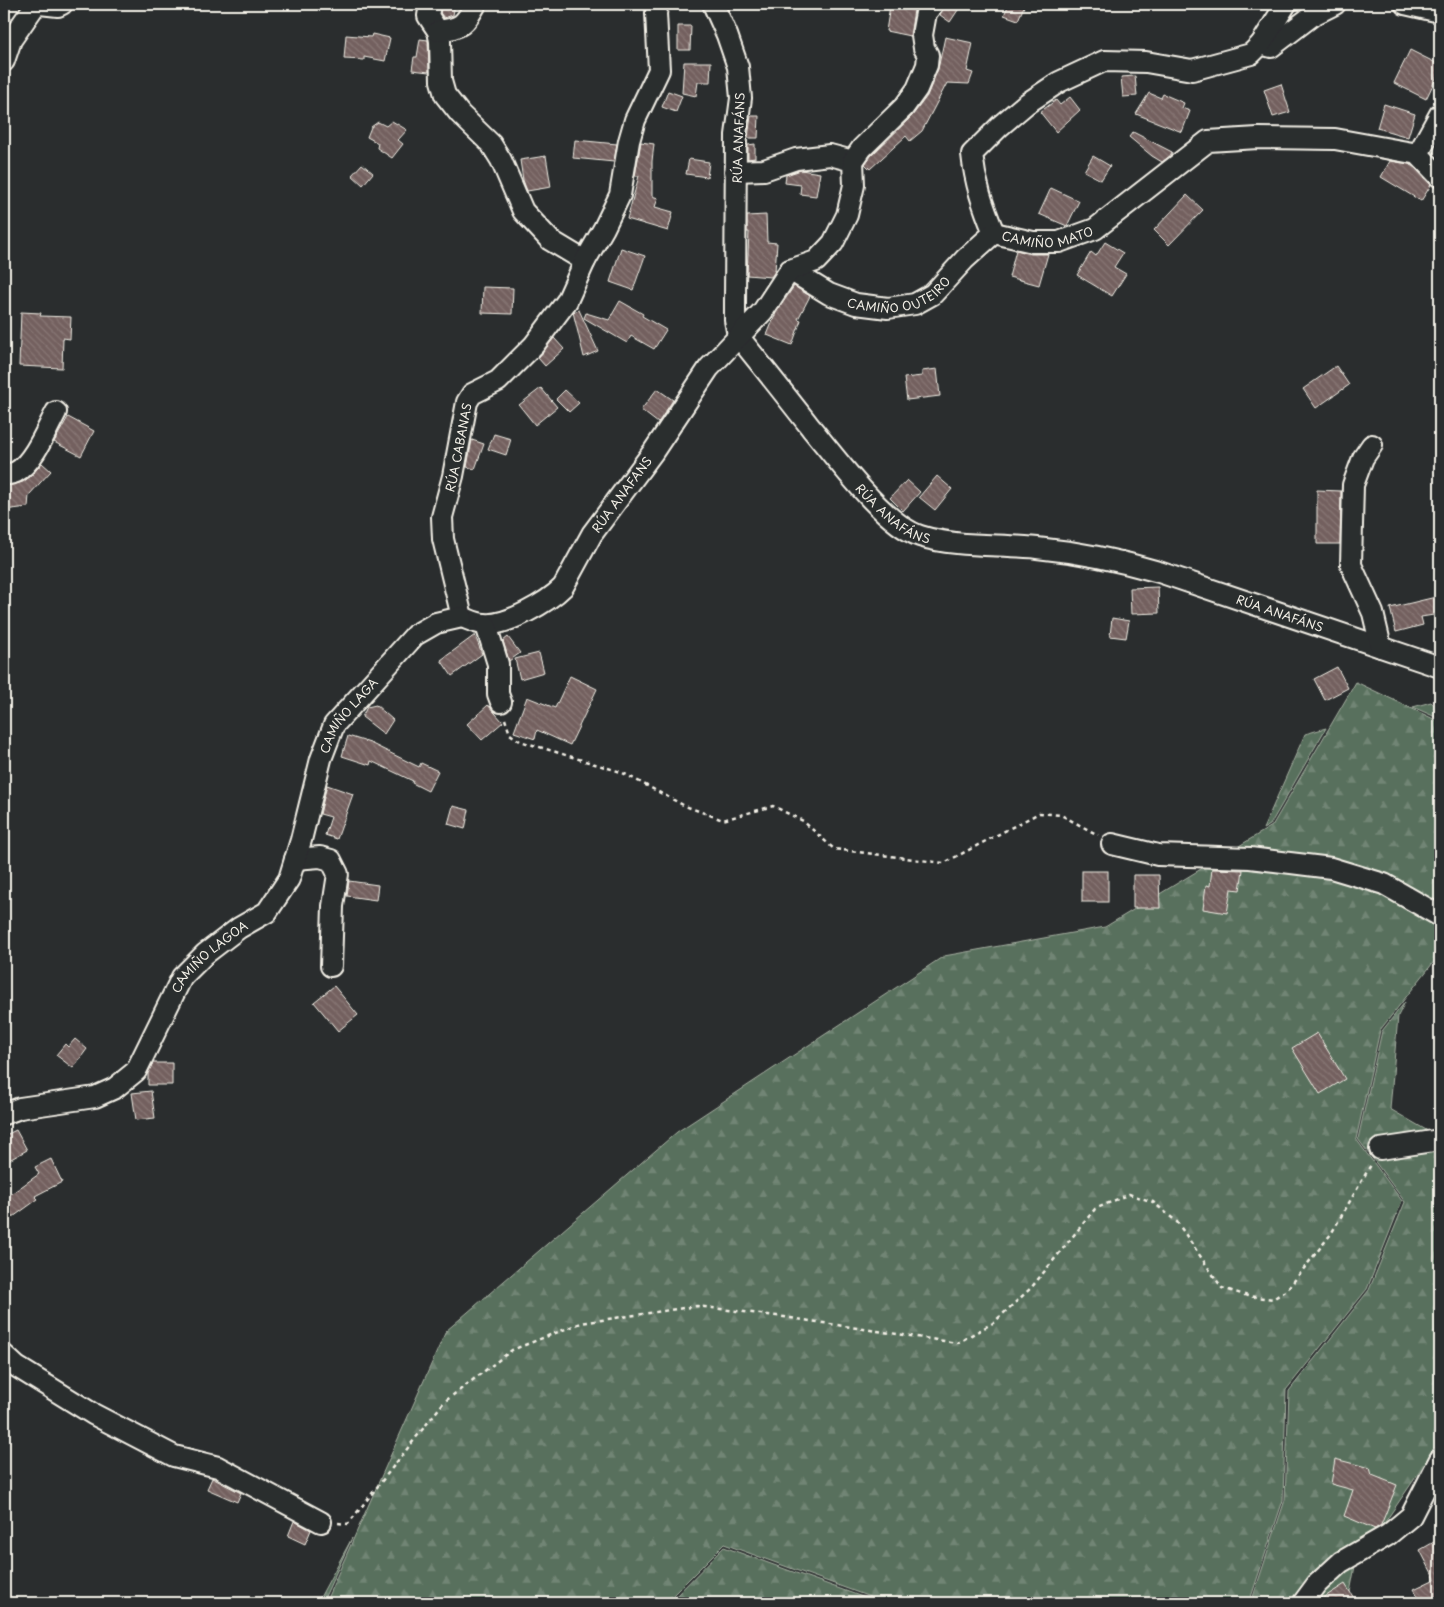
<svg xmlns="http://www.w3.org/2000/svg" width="1444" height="1607" viewBox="0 0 1444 1607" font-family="'Playpen Sans',sans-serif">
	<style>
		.forest { fill: url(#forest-firs); stroke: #a6b0a2 }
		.building { fill: url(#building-back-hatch); stroke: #f4f1e8 }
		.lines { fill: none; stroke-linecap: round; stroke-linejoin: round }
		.minor-casing { stroke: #f4f1e8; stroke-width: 24 }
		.path { stroke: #f4f1e8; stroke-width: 2.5; stroke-dasharray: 4 4; stroke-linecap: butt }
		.minor { stroke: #2a2d2e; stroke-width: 20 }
		.labels { text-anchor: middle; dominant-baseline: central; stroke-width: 4.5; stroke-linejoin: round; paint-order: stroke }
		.street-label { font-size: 12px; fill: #f4f1e8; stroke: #2a2d2e }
	</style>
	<defs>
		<pattern id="forest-firs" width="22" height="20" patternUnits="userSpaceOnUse" patternTransform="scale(1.25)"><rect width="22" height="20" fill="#59705d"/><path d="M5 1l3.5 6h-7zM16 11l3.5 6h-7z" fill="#718574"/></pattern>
		<pattern id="building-back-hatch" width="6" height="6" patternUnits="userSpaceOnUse" patternTransform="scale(1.25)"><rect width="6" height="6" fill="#73605e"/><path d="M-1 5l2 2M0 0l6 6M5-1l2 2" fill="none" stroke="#887775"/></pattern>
	</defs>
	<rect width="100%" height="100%" fill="#2a2d2e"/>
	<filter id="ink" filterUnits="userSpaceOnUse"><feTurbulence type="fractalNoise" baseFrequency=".02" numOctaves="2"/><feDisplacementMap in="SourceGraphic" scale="10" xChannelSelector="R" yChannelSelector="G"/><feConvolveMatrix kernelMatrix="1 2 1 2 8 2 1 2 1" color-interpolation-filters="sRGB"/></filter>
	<g filter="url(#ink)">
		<g class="forest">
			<polygon points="1356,682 1440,722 1440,954 1380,1030 1356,1139 1402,1201 1367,1289 1286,1390 1283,1500 1249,1603 874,1603 870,1597 724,1544 665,1603 325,1603 446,1331 677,1132 944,956 1105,927 1272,826"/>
			<polygon points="1431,702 1440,711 1440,719 1413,707"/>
			<polygon points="1326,728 1270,825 1263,829 1305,734"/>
			<polygon points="1405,1002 1398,1016 1390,1109 1440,1138 1440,1457 1422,1468 1355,1566 1348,1603 1251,1603 1285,1500 1289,1391 1369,1290 1405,1202 1358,1139 1382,1031"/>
			<polygon points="352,1538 322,1603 317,1603"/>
			<polygon points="724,1547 868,1599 871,1603 669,1603"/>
		</g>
		<g class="building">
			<polygon points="442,4 455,4 453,15 444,18 440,13"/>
			<polygon points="945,4 962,4 950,22 940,15"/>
			<polygon points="1009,4 1025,4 1018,20 1004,15"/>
			<polygon points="890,6 914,10 910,36 886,31"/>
			<polygon points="678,26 691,26 690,50 678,50"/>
			<polygon points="372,34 390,38 385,61 364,57 364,60 344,59 346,35 371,37"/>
			<polygon points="945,37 973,43 967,71 973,73 969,84 947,83 922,131 910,141 906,136 870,169 865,164 871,156 912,116 927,96 938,69"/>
			<polygon points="420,39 428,40 429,72 412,70 414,57 417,57"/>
			<polygon points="1410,50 1440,65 1440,70 1426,99 1394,83"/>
			<polygon points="684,62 711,62 710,82 698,82 696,96 682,93"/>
			<polygon points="1135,76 1137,96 1123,97 1121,77"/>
			<polygon points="1281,84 1290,112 1273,117 1264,90"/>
			<polygon points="668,91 682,96 676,112 662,107"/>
			<polygon points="1149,93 1161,98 1163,94 1184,103 1182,108 1190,111 1182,132 1136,114"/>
			<polygon points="1070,97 1080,110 1056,132 1040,112 1056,100 1060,105"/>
			<polygon points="1384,104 1415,114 1408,137 1377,128"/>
			<polygon points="751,116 759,116 758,138 748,138"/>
			<polygon points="392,121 407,130 398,140 403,144 392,158 377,148 378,143 367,137 371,127 378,122 386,126"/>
			<polygon points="1133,132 1172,152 1170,156 1162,162 1152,156 1129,137"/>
			<polygon points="575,140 617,144 614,162 573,158"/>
			<polygon points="641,142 654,144 652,161 652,196 658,198 655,207 673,212 668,231 627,219 639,176 635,176"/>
			<polygon points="755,144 755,158 748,159 748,145"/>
			<polygon points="546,156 551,187 527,191 523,180 520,160"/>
			<polygon points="1093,156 1110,166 1101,180 1084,171"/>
			<polygon points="689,159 709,162 707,177 686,174"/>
			<polygon points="1390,161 1409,164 1415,168 1431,185 1421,201 1381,177"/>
			<polygon points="362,164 373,173 363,185 352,175"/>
			<polygon points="801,170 820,173 816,196 800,194 801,185 785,183 786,175"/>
			<polygon points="1051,188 1079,201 1067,226 1039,214"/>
			<polygon points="1187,195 1203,210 1169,245 1154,230"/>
			<polygon points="766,215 767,242 777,243 775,271 771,277 747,275 749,232 747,232 747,216"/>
			<polygon points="1105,242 1123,253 1114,267 1126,274 1112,296 1077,275 1091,252 1096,256"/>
			<polygon points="621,248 645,256 633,290 610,282"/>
			<polygon points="1016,250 1031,254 1048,254 1039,285 1009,277"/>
			<polygon points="794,286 810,296 798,319 801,320 792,345 767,335 776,313"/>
			<polygon points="483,287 513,288 512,314 482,313"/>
			<polygon points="620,301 643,314 642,316 666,330 654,349 631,336 627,343 584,318 586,313 609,320"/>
			<polygon points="579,310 598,351 584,357 573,312"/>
			<polygon points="21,312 41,313 40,316 71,317 70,339 63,338 62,368 19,366"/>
			<polygon points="554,338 564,349 545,366 538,358"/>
			<polygon points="1336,366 1349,385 1316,408 1303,389"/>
			<polygon points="937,369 940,396 907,400 904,378 922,376 922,371"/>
			<polygon points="541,388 557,407 535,425 519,405"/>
			<polygon points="657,389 673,400 658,423 641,410"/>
			<polygon points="565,390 579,403 569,412 556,399"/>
			<polygon points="68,417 94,431 81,456 54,442"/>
			<polygon points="494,434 511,439 506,455 488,449"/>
			<polygon points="472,440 484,444 475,469 467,467"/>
			<polygon points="42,463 51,471 29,495 28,507 4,510 4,487 23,482 31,476"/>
			<polygon points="937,476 952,489 935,510 919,497"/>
			<polygon points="907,480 920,492 903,511 890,498"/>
			<polygon points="1317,490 1341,491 1340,544 1317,544"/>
			<polygon points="1158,587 1159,613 1131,614 1130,588"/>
			<polygon points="1440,596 1440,614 1421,617 1423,625 1396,632 1390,608"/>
			<polygon points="1112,618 1129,621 1126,638 1110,636"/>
			<polygon points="475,635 482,654 452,676 441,660"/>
			<polygon points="508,637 520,653 509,661 503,641"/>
			<polygon points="539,653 544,672 520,679 515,659"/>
			<polygon points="1337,667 1348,688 1325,700 1314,679"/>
			<polygon points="570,676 597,689 570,745 537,730 535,739 514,732 527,697 555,708"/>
			<polygon points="376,705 393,720 384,734 362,717 367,707"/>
			<polygon points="488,705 503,722 482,740 467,724"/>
			<polygon points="348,736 370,743 419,767 421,763 438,771 428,791 412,783 413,781 371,761 370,765 342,756"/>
			<polygon points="327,785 353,794 337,839 325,835 331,817 320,814"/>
			<polygon points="453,806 469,810 465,829 448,824"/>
			<polygon points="1212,869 1243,870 1240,890 1231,889 1227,913 1203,909 1206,885 1210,886"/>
			<rect x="1082" y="871" width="26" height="31"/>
			<polygon points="1133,875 1159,875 1160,908 1133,908"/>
			<polygon points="349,881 378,885 376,900 347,896"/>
			<polygon points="334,986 358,1015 338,1031 314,1002"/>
			<polygon points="1317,1033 1345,1079 1320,1094 1292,1048"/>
			<polygon points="75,1039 87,1049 73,1068 56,1055 65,1044 68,1047"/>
			<polygon points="153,1063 172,1063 172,1085 148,1085 148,1073"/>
			<polygon points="151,1091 155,1118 136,1120 132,1093"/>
			<polygon points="16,1130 27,1150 4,1163 4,1136"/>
			<polygon points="51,1159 62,1182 35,1196 38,1199 13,1217 4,1204 4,1199 39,1174 35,1167"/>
			<polygon points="1335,1459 1370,1468 1372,1475 1397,1485 1381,1525 1375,1529 1344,1516 1353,1490 1331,1484"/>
			<polygon points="212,1478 241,1493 237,1502 207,1489"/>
			<polygon points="294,1521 311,1530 305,1544 288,1536"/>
			<polygon points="1434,1542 1440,1554 1440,1603 1422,1603 1414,1589 1435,1579 1420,1550"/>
			<polygon points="1345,1584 1357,1603 1318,1603 1320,1600"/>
		</g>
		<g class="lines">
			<g class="minor-casing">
				<g id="minor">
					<polyline points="40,4 58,6 62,4"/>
					<polyline points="430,4 428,16 438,31 440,41 441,81 445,95 460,114 491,144 501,160 523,211 550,240 585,261"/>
					<path id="s1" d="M713,4L727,35L738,67L741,98L736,135L735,303V320L738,336C763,367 787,397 811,428C836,458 884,524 920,536C954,547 1000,544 1037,548C1078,552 1118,560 1159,572L1440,667"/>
					<polyline points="1405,4 1440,12"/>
					<path d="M438,31C462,28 464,25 476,4"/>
					<polyline points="1261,44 1271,47 1313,15 1335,4"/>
					<polyline points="4,61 11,40 36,4"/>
					<polyline points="1418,154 1440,114"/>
					<polyline points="735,171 764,170 796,159 830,155 853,161"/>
					<path id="s2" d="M994,233L1033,242H1059L1095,229L1208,141L1258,138L1335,139L1418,154L1440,177"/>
					<path d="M994,233C983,206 975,183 972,154L1000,126L1026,104L1059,82L1104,61L1146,62L1192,70L1251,54L1261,44L1286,4"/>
					<path id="s3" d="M790,270L829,294L856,304L888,308L915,304L933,294L965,259L994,233"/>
					<polyline points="1372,445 1363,458 1353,485 1351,565 1373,613 1381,647"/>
					<path d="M4,475C8,474 12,474 16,472C33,463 47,429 56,412"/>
					<path id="s4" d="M462,617C470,620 477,624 485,624C507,626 548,602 563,587L592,534L653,452L709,368L763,311L790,270L816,261L833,243L847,215L854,185L853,161L862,148L904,107L917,89L927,65L928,55L924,48L922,35L926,13L933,4"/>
					<path id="s5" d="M462,617L443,539L442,517L453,476L467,402L472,394L498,381L534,345L567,301L585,261L604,228L620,195L629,141L635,120L659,70L656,13L658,4"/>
					<polyline points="486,625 498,664 498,694 501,702"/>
					<polyline points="1112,844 1158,855 1250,858 1331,868 1384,884 1440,916"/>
					<polyline points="295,859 320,857 331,860 338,874 333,906 331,966"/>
					<path id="s6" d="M4,1114L20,1108L95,1097L115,1088L136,1071L182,977L205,954L239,928L267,912L289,879L301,840L321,759L334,725L415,635L436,623L462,617"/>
					<polyline points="1380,1149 1440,1140"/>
					<polyline points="4,1355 17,1367 93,1414 174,1456 218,1467 321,1522"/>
					<polyline points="1303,1603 1317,1584 1341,1562 1388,1535 1411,1516 1440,1459"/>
				</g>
			</g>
			<g class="path">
				<polyline points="505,719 510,734 520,741 621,772 685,806 723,820 773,806 803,821 834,849 944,863 1039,813 1061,815 1098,835"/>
				<polyline points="338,1523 348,1524 444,1402 512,1350 581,1323 697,1306 777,1316 957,1343 993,1323 1031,1288 1095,1209 1129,1194 1153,1202 1177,1222 1222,1288 1248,1296 1273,1299 1287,1290 1331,1234 1372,1163"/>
			</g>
			<use href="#minor" class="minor"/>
		</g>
	</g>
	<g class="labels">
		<g class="street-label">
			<text transform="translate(738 138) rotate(-88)">RÚA ANAFÁNS</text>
			<text stroke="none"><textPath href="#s2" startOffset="55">CAMIÑO MATO</textPath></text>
			<text stroke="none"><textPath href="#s3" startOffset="121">CAMIÑO OUTEIRO</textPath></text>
			<text stroke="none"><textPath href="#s5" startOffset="174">RÚA CABANAS</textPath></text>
			<text stroke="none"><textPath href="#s4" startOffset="222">RÚA ANAFANS</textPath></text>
			<text stroke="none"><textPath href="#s1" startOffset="575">RÚA ANAFÁNS</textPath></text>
			<text stroke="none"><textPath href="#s1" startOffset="980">RÚA ANAFÁNS</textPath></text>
			<text stroke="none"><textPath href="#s6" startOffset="570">CAMIÑO LAGA</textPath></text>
			<text stroke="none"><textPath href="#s6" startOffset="280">CAMIÑO LAGOA</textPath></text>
		</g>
	</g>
	<rect width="1444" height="1607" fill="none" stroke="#2a2d2e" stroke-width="20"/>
	<rect x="10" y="10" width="1424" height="1587" fill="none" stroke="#f4f1e8" stroke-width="2" filter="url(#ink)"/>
</svg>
